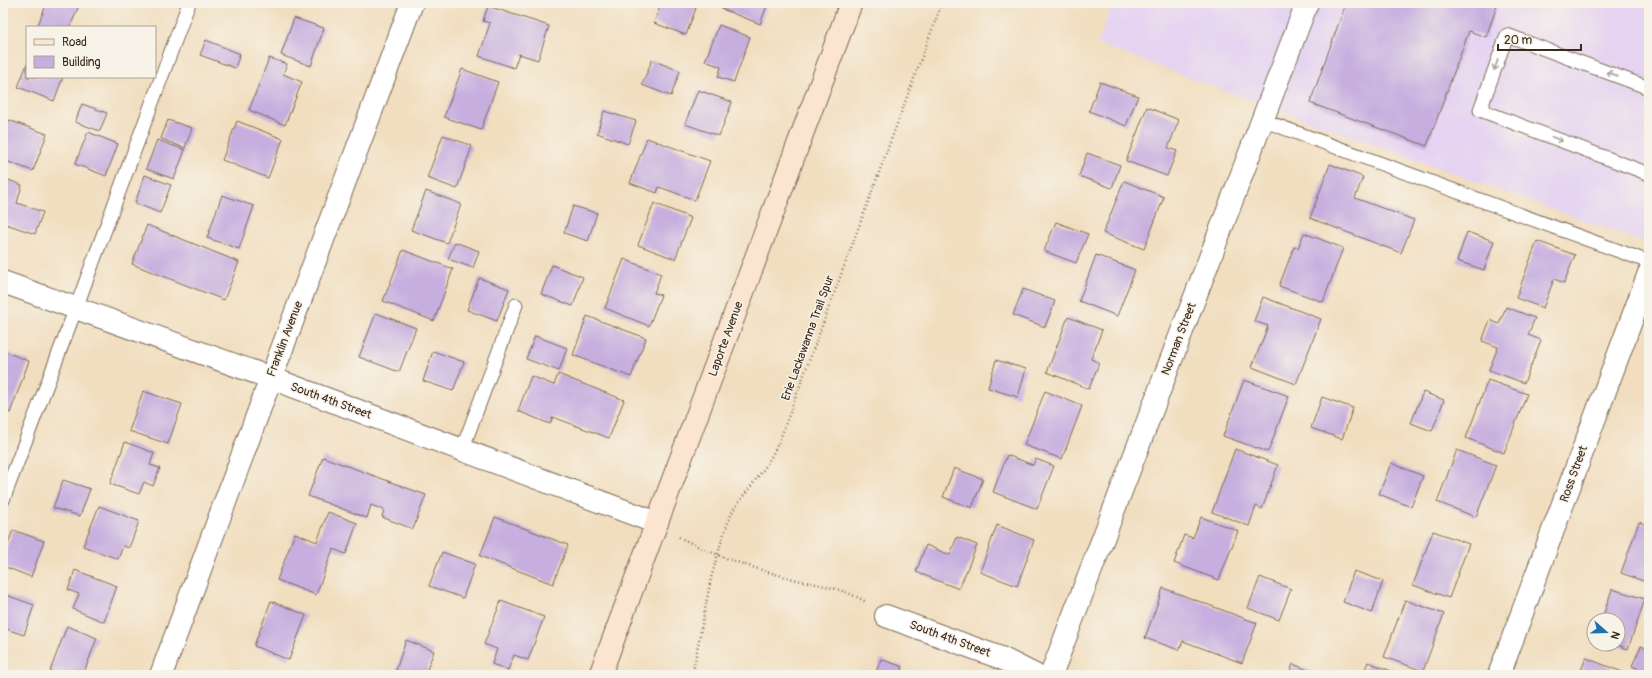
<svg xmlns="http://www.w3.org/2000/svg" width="1652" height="678" viewBox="0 0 1652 678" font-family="Pangolin,sans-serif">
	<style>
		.built { fill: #e5d3f1 }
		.building { fill: #c6aedf }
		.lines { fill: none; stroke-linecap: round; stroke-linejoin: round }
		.lane-casing { stroke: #7b6956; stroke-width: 15 }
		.street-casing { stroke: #7b6956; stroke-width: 24 }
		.secondary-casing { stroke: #7b6956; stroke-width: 24 }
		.path { stroke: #7b6956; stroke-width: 2.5; stroke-dasharray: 1 3; stroke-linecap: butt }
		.lane { stroke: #fff; stroke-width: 13 }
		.street { stroke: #fff; stroke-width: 22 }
		.secondary { stroke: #fce5d0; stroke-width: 22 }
		.oneway { stroke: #a79f9a }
		.labels { text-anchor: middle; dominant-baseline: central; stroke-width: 3; stroke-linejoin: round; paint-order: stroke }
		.street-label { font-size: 12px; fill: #3b2a1e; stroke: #f7f3e8 }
	</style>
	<rect width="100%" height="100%" fill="#f7f3e8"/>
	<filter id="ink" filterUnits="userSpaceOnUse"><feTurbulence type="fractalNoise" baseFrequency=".025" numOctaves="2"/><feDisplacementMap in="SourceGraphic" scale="8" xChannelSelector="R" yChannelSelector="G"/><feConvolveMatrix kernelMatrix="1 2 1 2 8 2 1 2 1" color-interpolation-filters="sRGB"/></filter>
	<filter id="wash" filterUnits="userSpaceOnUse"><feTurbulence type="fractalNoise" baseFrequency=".012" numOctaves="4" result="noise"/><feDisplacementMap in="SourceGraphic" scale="16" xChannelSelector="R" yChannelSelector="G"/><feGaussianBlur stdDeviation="0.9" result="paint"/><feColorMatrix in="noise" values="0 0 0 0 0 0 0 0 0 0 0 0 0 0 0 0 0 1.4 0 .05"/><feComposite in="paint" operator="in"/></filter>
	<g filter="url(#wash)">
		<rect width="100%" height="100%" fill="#f1debf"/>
		<polygon class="built" points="1113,3 1649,3 1649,244 1097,44"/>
		<g id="blocks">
			<g class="building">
				<polygon points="47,3 80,3 70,27 37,27"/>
				<polygon points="661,3 682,3 696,8 686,35 654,23"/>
				<polygon points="724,3 768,3 760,24 722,9"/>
				<polygon points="1346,3 1490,3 1497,6 1486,37 1469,31 1427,146 1310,103"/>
				<polygon points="488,6 549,26 538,60 519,54 514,68 479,56 490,23 483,21"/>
				<polygon points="294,18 324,28 311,66 281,55"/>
				<polygon points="719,25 750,37 734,82 718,77 721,67 705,61"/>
				<polygon points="206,40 240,54 235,68 200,55"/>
				<polygon points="269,58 287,64 283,74 302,82 285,125 249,110"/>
				<polygon points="652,60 680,71 671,96 642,85"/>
				<polygon points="27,64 27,77 63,77 54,101 18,87"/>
				<polygon points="462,69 498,82 481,130 444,117"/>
				<polygon points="1100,82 1138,96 1126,126 1089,111"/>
				<polygon points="698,90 732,102 719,136 685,124"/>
				<polygon points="82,104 107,113 100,131 75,122"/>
				<polygon points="1147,107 1179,120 1168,148 1177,151 1167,176 1126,161"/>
				<polygon points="604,111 636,121 628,144 597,133"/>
				<polygon points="3,118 47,134 33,171 3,160"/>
				<polygon points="168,120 192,128 185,148 161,139"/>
				<polygon points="237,121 283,139 268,178 222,160"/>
				<polygon points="88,132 118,144 106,176 75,164"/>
				<polygon points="443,135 472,146 457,189 427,178"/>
				<polygon points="647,138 710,161 695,200 659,187 657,193 630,183"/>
				<polygon points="157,140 185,150 174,179 146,169"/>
				<polygon points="1087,153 1120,165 1112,188 1079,176"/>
				<polygon points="1330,164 1363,177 1355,198 1414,220 1401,253 1310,218"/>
				<polygon points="145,175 171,185 160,213 135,203"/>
				<polygon points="3,178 22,185 17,203 43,212 35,234 3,223"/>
				<polygon points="1124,181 1164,197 1144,249 1103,233"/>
				<polygon points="426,191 461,204 447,243 411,230"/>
				<polygon points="222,195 254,206 239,249 207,238"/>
				<polygon points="654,203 691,218 675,259 638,245"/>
				<polygon points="573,206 597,213 588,241 564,233"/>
				<polygon points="1056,222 1088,234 1076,263 1044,251"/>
				<polygon points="147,225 239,262 224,300 132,264"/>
				<polygon points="1467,232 1494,241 1484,270 1457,261"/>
				<polygon points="1304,233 1343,248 1323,302 1279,286 1294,247 1298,248"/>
				<polygon points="1537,241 1575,255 1564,283 1554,279 1543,308 1516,298"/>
				<polygon points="455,242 479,251 473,268 448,259"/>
				<polygon points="403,250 453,269 434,321 383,301"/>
				<polygon points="1096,255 1135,270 1117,316 1079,301"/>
				<polygon points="624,259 661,274 654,293 661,295 649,326 605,308"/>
				<polygon points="552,265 583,277 573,306 541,294"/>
				<polygon points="479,278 509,289 497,321 467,310"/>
				<polygon points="1023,289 1055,301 1045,327 1013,315"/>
				<polygon points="1263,297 1321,319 1296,384 1252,367 1268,326 1254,321"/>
				<polygon points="1506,307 1535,318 1528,335 1541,340 1524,383 1489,370 1498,347 1482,341 1490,320 1499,324"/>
				<polygon points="376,313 416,328 399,372 359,357"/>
				<polygon points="587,316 646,338 631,377 573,355"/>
				<polygon points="1068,317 1102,330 1091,359 1099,363 1089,389 1047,372"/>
				<polygon points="535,336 567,348 559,371 526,359"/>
				<polygon points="3,351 29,361 10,413 3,410"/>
				<polygon points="433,351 464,362 453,391 423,381"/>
				<polygon points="996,360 1026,369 1018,397 988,388"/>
				<polygon points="558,374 624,400 609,438 553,417 550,424 518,411 531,376 554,385"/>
				<polygon points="1244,380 1289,396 1268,452 1223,436"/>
				<polygon points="1488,380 1527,394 1504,453 1466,438"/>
				<polygon points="143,391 182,404 168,444 129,431"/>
				<polygon points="1045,391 1082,406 1062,459 1024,445"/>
				<polygon points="1423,392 1444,400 1432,431 1411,423"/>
				<polygon points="1322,397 1353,408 1342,439 1311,428"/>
				<polygon points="125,442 154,453 150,465 160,468 153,486 144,482 139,494 110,484"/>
				<polygon points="1235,449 1278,465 1262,509 1256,506 1249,526 1212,512"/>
				<polygon points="1457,450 1496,465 1476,517 1437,502"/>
				<polygon points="1007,455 1033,465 1036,459 1054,466 1037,509 993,492"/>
				<polygon points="323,457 426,495 413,529 382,517 384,510 371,505 367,518 308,496"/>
				<polygon points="1391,463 1423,476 1411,507 1379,494"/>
				<polygon points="954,468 983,479 972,508 943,497"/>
				<polygon points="63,480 90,489 80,516 53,508"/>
				<polygon points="99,506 139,521 129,548 123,546 118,559 83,546"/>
				<polygon points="328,512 357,523 346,554 333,549 316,595 277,580 295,533 317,542"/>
				<polygon points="495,517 568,545 553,584 480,556"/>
				<polygon points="1201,517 1238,531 1219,580 1174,563 1184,535 1193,538"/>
				<polygon points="1639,522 1649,526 1649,583 1621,573"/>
				<polygon points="997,525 1034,540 1017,586 980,572"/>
				<polygon points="13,530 44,541 31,577 3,566 3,557"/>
				<polygon points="1433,531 1469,544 1449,598 1413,585"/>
				<polygon points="957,537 977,545 959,589 916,572 926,545 950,555"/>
				<polygon points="442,552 475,564 463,598 429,586"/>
				<polygon points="75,570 117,586 104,622 73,609 79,594 68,590"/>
				<polygon points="1354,571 1383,581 1372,613 1343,602"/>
				<polygon points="1260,577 1291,589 1279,620 1248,608"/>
				<polygon points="1163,588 1257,623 1242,663 1183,641 1179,650 1145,638"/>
				<polygon points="1612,589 1645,599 1628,649 1618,645 1618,620 1602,620"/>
				<polygon points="3,594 34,605 24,635 3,628"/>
				<polygon points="1405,600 1444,614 1423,671 1384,657"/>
				<polygon points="271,601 306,615 289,660 254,646"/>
				<polygon points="501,601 544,617 528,660 514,655 508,670 492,664 497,649 484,644"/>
				<polygon points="67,626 97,638 83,675 61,675 50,671"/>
				<polygon points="406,640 434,651 425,675 410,675 396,670"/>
				<polygon points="1641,646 1649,649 1649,661 1645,671 1632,666"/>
				<polygon points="1586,658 1630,675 1579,675"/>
				<polygon points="881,659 903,667 900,675 875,675"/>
				<polygon points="1368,662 1402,675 1363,675"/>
				<polygon points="1293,664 1321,675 1289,675"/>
			</g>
		</g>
	</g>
	<g filter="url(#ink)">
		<use href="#blocks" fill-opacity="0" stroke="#7b6956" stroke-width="1"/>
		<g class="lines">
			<g class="lane-casing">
				<g id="lane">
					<polyline points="1649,88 1507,35 1480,110 1649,174"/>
					<polyline points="1262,120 1649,262"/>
					<polyline points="462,450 516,305"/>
					<polyline points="3,500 76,308 189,3"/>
				</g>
			</g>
			<g class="street-casing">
				<g id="street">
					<polyline points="3,282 271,378 657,523"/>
					<polyline points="886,616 1001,658 1035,675"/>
					<polyline points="161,675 271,378 412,3"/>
					<polyline points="1051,675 1307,3"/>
					<polyline points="1499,675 1649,273"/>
				</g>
			</g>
			<g class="secondary-casing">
				<polyline id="secondary" points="600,675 851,3"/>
			</g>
			<g class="path">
				<path d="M679,537C715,556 753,568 793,579C818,585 844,588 866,602"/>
				<polyline points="691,675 694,666 711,578 723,536 733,510 766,466 779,442 942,3"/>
			</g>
			<use href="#lane" class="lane"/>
			<use href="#street" class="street"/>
			<use href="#secondary" class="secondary"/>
		</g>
		<defs><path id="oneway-shaft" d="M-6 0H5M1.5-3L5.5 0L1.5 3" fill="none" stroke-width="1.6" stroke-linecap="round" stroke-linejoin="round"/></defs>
		<g class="oneway">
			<use href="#oneway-shaft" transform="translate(1496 65) rotate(110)"/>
			<use href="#oneway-shaft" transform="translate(1612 74) rotate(-160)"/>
			<use href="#oneway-shaft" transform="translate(1557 139) rotate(21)"/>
		</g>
	</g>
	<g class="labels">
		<g class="street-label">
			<text transform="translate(808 338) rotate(-70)">Erie Lackawanna Trail Spur</text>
			<text transform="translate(285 339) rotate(-69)">Franklin Avenue</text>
			<text transform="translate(726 339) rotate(-70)">Laporte Avenue</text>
			<text transform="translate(1179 339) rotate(-69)">Norman Street</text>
			<text transform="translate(331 401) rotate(20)">South 4th Street</text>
			<text transform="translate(1574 474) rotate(-70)">Ross Street</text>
			<text transform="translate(950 639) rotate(20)">South 4th Street</text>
		</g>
	</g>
	<rect width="1652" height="678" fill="none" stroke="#f7f3e8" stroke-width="16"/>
	<rect x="26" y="26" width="130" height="52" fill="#f7f3e8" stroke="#aca397"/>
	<rect x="34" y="39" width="20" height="6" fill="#fce5d0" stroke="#aca397"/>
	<text x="62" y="46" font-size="12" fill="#3b2a1e">Road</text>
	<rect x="34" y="56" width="20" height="12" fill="#c6aedf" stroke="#aca397"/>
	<text x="62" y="66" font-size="12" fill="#3b2a1e">Building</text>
	<g transform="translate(1606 632) rotate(110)"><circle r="19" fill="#f7f3e8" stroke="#aca397"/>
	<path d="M0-3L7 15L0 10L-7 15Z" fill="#1f6fb2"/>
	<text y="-6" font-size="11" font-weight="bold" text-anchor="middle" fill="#3b2a1e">N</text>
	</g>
	<path d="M1498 44v6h83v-6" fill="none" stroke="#3b2a1e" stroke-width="2"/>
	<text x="1504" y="44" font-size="12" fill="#3b2a1e" stroke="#f7f3e8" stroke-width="3" paint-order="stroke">20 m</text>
</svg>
